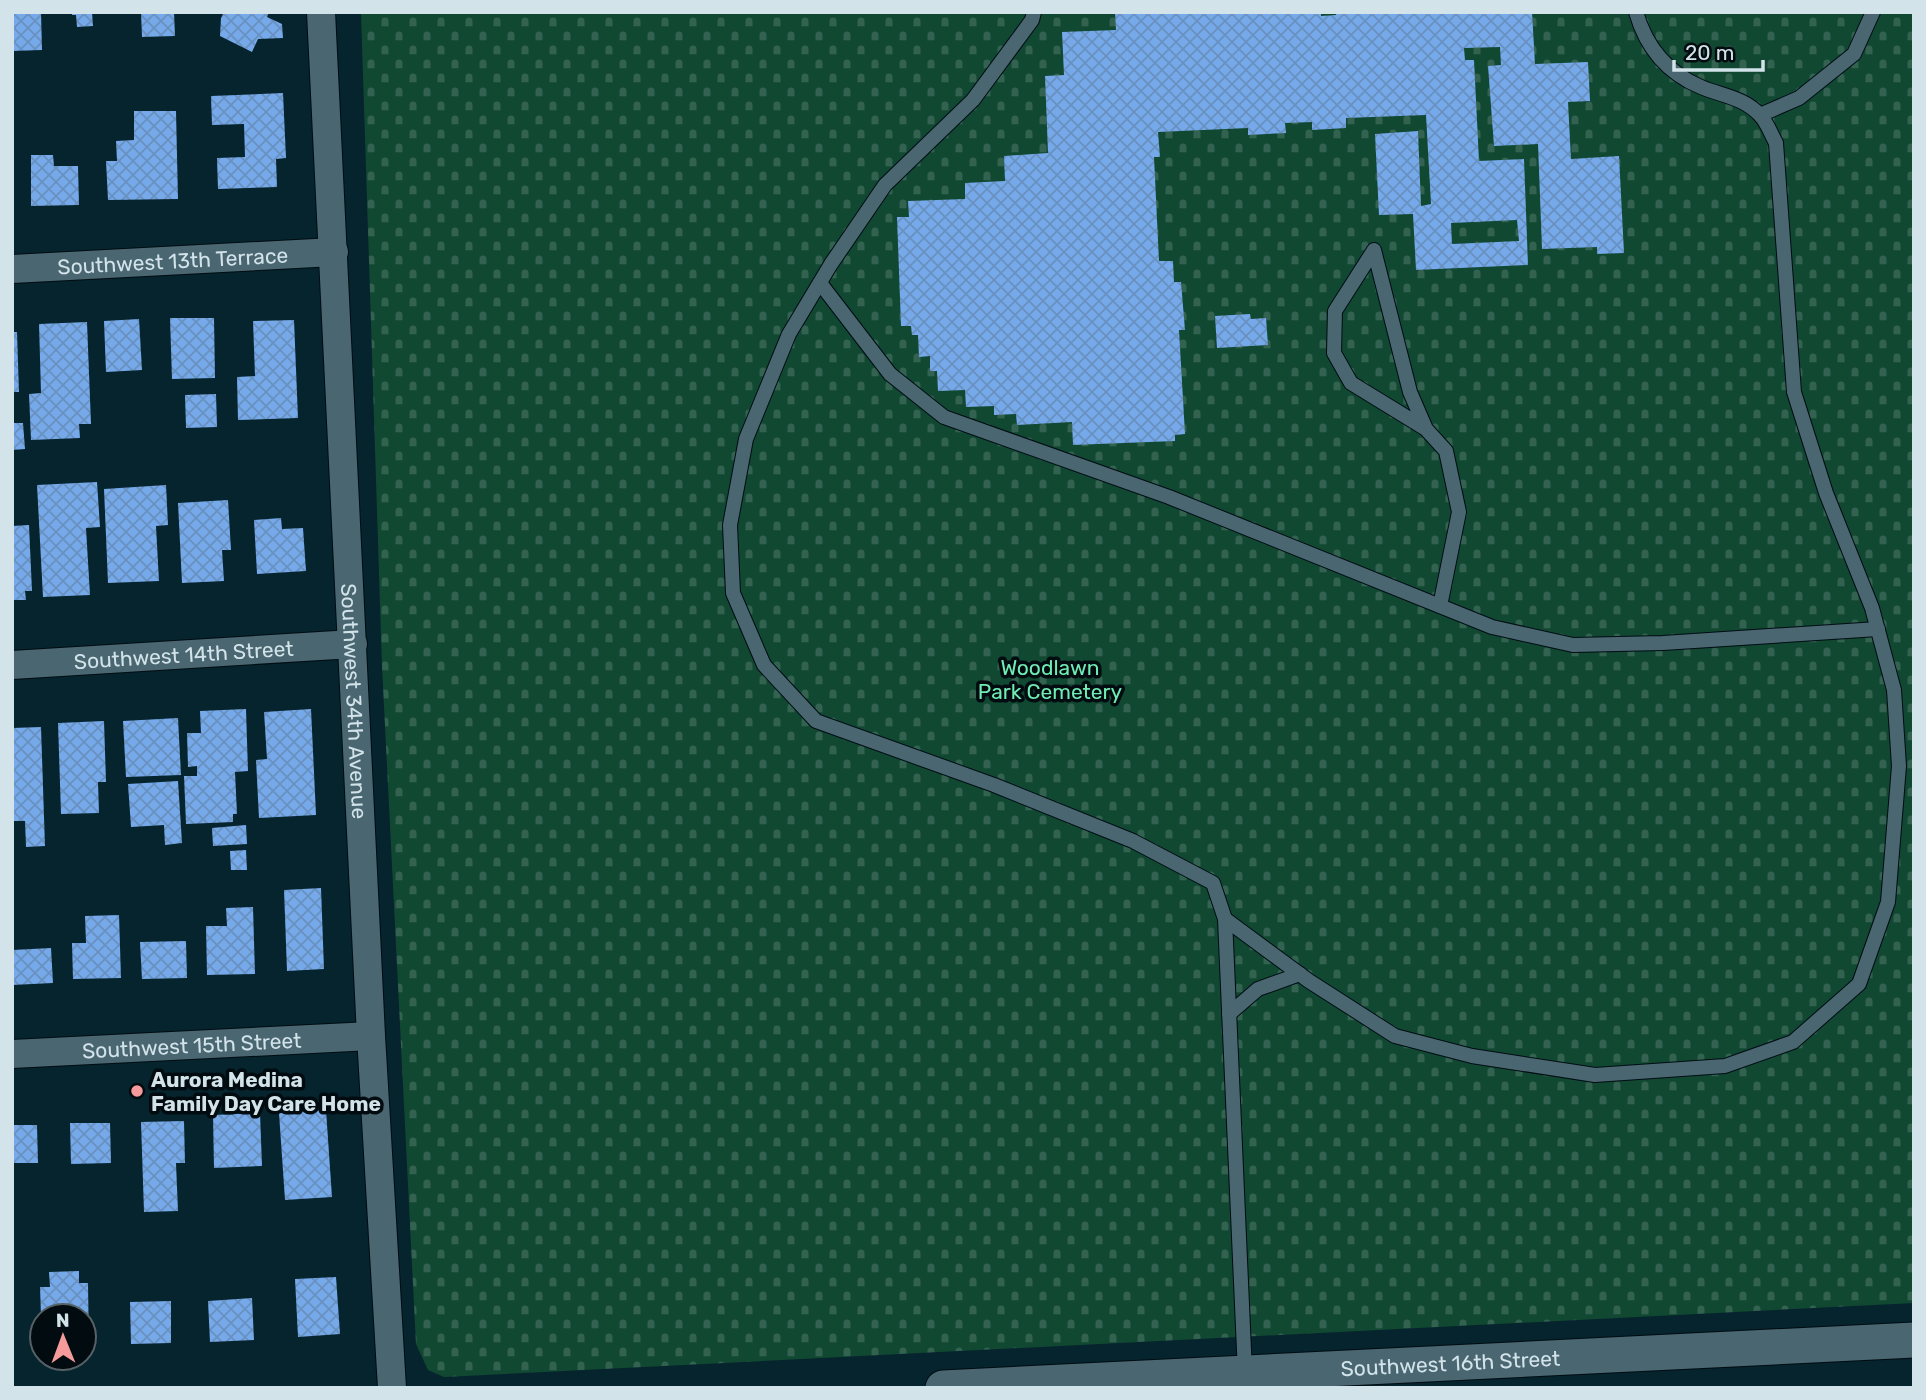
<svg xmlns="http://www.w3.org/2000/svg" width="1926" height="1400" viewBox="0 0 1926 1400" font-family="Rubik,sans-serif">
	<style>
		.cemetery { fill: url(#cemetery-stones) }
		.building { fill: url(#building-cross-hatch); fill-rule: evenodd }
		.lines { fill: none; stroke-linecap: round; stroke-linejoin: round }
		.service-casing { stroke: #000c13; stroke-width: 16 }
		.minor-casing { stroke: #000c13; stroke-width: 30 }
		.tertiary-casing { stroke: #000c13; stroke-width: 37 }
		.service { stroke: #496671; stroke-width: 14 }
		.minor { stroke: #496671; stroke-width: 28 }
		.tertiary { stroke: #496671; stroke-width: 35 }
		.poi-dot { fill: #f59b9b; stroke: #020b0f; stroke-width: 2.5 }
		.labels { text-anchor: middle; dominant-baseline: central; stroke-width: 7; stroke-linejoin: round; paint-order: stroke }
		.street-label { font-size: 21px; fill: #d3e3ea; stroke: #020b0f }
		.park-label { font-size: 21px; fill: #70edb4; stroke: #020b0f }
		.poi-label { font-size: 21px; font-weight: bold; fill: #d3e3ea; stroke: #020b0f; text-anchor: start }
	</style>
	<defs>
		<pattern id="cemetery-stones" width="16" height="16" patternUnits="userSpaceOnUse" patternTransform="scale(1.75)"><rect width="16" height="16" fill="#114832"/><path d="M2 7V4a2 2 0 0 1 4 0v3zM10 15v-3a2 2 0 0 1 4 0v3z" fill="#336250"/></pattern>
		<pattern id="building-cross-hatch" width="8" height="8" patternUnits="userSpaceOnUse" patternTransform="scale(1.75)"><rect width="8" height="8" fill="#76a9e9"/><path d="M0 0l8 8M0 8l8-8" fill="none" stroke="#6890c0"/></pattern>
	</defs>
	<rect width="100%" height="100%" fill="#06242d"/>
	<polygon class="cemetery" points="361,12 1914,12 1914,1303 444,1377 428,1370 416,1344 382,666"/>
	<g class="building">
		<polygon points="12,12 41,12 42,50 12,51"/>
		<polygon points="72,12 92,12 93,26 77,27 76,15 72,15"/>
		<polygon points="141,12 174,12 175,36 142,37"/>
		<polygon points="224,12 269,12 267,17 282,24 283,38 258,39 252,52 220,36 221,18"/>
		<path d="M1115,12H1321V16L1336,15V12H1532L1535,64L1588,62L1590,101L1568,102L1571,159L1619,156L1624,253L1597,254V247L1542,249L1538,144L1494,146L1488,66L1501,65L1500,47L1464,48L1465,60H1474L1479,161L1524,159L1528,265L1416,270L1413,214L1379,215L1375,134L1418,131L1421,206L1431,204L1426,115L1346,118V128L1312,130V122L1285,123L1286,133L1248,135V128L1158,132L1160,157H1154L1159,261H1173L1174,282H1181L1185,330H1179L1185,434L1175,435V441L1073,445L1072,422L1017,425L1016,414L994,415V406L966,407L965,390L938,391L937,371H930V356L919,357L918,335H912L911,326H901L897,217H909L908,201L965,199V183L1005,181L1004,156L1048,153L1045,76L1064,75L1062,32L1116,30ZM1517,220L1519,241L1452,244L1451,223Z"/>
		<polygon points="283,93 286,158 276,159 277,187 218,189 217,158 245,157 244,124 212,125 211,96"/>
		<polygon points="134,111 176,111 178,199 108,200 106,161 117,161 116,141 134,140"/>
		<polygon points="31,155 53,155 54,166 78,166 79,205 31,206"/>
		<polygon points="1250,314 1251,319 1266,318 1268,345 1217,348 1215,316"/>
		<polygon points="170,318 214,318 215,378 172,379"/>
		<polygon points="139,319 142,370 106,372 104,321"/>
		<polygon points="294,320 298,418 238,420 237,377 255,376 253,321"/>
		<polygon points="87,322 91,424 79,424 80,438 31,440 29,394 41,393 39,324"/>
		<polygon points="12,332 17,332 19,392 12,392"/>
		<polygon points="216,394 217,427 186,428 185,395"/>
		<polygon points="12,423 23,423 25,449 12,450"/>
		<polygon points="97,482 100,527 86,528 90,595 43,597 37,485"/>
		<polygon points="166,485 168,525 156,526 159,581 108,583 104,489"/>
		<polygon points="228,500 231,550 222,550 224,581 182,583 178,503"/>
		<polygon points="281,518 282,529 303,528 306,571 257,574 254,520"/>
		<polygon points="29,525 32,591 25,591 26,600 12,600 12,526"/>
		<polygon points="246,709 248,771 235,772 237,814 233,814 233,822 186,824 184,776 197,776 197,766 188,767 187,733 201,733 200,711"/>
		<polygon points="311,709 316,815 259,818 256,760 267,759 264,712"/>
		<polygon points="178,718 181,775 126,777 123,721"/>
		<polygon points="104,721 106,782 98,782 99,813 61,814 58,723"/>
		<polygon points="41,727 45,846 26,847 25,821 12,821 12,728"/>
		<polygon points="178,781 182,843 165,845 164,825 131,827 128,784"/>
		<polygon points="246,825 247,844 213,846 212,828"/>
		<polygon points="246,850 247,870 231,870 230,851"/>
		<polygon points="321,888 324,969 287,971 284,890"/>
		<polygon points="253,907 255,974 207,975 206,926 227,926 226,908"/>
		<polygon points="119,915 121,978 73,979 72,943 86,943 85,916"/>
		<polygon points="186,941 187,978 142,979 140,942"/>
		<polygon points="51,948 53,983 12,985 12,950"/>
		<polygon points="326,1110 332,1197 285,1200 279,1113"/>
		<polygon points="260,1113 262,1166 214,1168 213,1115"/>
		<polygon points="184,1121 185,1163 176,1163 178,1211 144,1212 141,1122"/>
		<polygon points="70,1123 110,1123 111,1163 71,1164"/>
		<polygon points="12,1125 37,1125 38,1163 12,1163"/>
		<polygon points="79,1271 79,1283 88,1283 89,1349 84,1349 84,1316 41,1316 40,1287 50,1287 49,1272"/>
		<polygon points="336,1277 340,1334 298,1337 295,1279"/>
		<polygon points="252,1298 254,1340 210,1342 208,1301"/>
		<polygon points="171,1301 171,1343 131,1344 130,1302"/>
	</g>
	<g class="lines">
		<g class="service-casing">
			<g id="service">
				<polyline points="1034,12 1032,20 973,100 885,185 831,264 789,334 746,439 730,525 733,593 764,665 816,721 994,785 1133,841 1213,883 1225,919 1245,1373"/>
				<polyline points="1760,115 1799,98 1854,54 1873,12"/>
				<polyline points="820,283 890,374 944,417 1169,497 1492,627 1573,645 1663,643 1878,629"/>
				<polyline points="1426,429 1410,392 1374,250 1335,311 1334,353 1351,383 1426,429 1446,451 1459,512 1440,606"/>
				<path d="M1225,919L1309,981L1395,1036L1472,1056L1595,1075L1725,1066L1793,1042L1859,984L1888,902L1899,766L1894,690L1872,608L1826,493L1794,392L1776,143C1771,134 1767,122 1760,115C1743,97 1722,96 1701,87C1667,73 1646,47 1636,12"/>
				<polyline points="1229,1014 1258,989 1300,974"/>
			</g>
		</g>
		<g class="minor-casing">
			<g id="minor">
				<path id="s1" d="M321,12L371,1036L392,1388"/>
				<path id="s2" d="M12,269L334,252"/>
				<path id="s3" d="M12,665L353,644"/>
				<path id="s4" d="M12,1054L371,1036"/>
			</g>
		</g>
		<g class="tertiary-casing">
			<g id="tertiary">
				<path id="s5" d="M943,1388L1914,1340"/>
			</g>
		</g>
		<use href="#service" class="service"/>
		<use href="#minor" class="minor"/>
		<use href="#tertiary" class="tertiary"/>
	</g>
	<circle class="poi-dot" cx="137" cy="1091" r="7"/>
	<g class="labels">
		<g class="street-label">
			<text stroke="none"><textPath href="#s2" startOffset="161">Southwest 13th Terrace</textPath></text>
			<text stroke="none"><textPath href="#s3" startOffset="172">Southwest 14th Street</textPath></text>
			<text stroke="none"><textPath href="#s1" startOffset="690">Southwest 34th Avenue</textPath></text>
			<text stroke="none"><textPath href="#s4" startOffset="180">Southwest 15th Street</textPath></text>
			<text stroke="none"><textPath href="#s5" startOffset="508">Southwest 16th Street</textPath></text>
		</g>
		<g class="park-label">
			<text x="1050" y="667">Woodlawn<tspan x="1050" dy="24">Park Cemetery</tspan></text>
		</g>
		<g class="poi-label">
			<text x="151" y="1079">Aurora Medina<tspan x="151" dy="24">Family Day Care Home</tspan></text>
		</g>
	</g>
	<rect width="1926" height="1400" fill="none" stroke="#d3e3ea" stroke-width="28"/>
	<g transform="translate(63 1337) rotate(359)"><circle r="33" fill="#020b0f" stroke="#566167" stroke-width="2"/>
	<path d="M0-5L12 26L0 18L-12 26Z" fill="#f59b9b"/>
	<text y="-10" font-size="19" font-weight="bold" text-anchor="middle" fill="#d3e3ea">N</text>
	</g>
	<path d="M1674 60v10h89v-10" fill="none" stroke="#d3e3ea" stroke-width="3.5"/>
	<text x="1685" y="60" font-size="21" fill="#d3e3ea" stroke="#020b0f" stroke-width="5" paint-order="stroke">20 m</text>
</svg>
